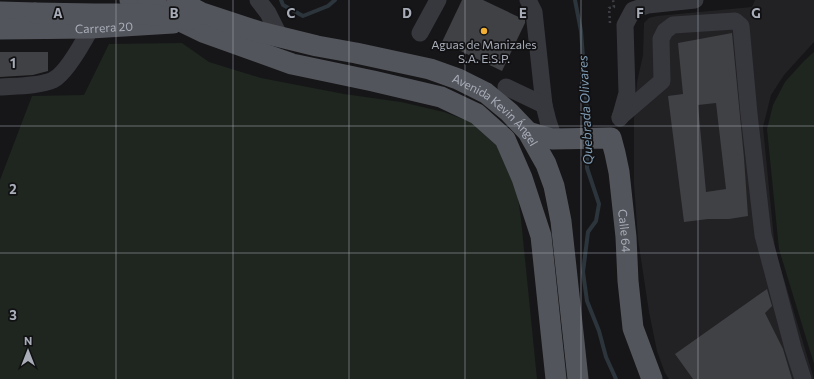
<svg xmlns="http://www.w3.org/2000/svg" width="814" height="379" viewBox="0 0 814 379" font-family="Commissioner,sans-serif">
	<style>
		.built { fill: #222225 }
		.green { fill: #1e261f }
		.lines { fill: none; stroke-linecap: round; stroke-linejoin: round }
		.stream { stroke: #2c353c; stroke-width: 4 }
		.building { fill: #404145; fill-rule: evenodd }
		.path { stroke: #3d3f44; stroke-width: 2.5; stroke-dasharray: 2 3; stroke-linecap: butt }
		.minor { stroke: #37383d; stroke-width: 17 }
		.major { stroke: #53555c; stroke-width: 21 }
		.major-bridge { stroke: #53555c; stroke-width: 21 }
		.grid { fill: none; stroke: #a8adb8; stroke-width: 1; stroke-opacity: 0.55 }
		.poi-dot { fill: #f2b134; stroke: #111113; stroke-width: 1.5 }
		.labels { text-anchor: middle; dominant-baseline: central; stroke-width: 3.5; stroke-linejoin: round; paint-order: stroke }
		.street-label { font-size: 12px; fill: #a8adb8; stroke: #111113 }
		.poi-label { font-size: 12px; fill: #a8adb8; stroke: #111113 }
		.water-label { font-size: 13px; font-style: italic; fill: #7f9bb3; stroke: #111113 }
		.grid-label { font-size: 13px; text-anchor: middle; font-weight: bold; fill: #a8adb8; stroke: #111113; stroke-width: 3.5; stroke-linejoin: round; paint-order: stroke }
	</style>
	<rect width="100%" height="100%" fill="#161618"/>
	<polygon class="built" points="755,0 814,0 814,42 784,75 771,95 763,127 775,249 814,379 669,379 665,373 657,351 649,312 638,239 634,184 634,118 637,82 643,55 644,23 649,18 657,16 752,7"/>
	<g class="green">
		<polygon points="182,43 209,62 261,78 344,94 401,102 444,112 473,123 501,148 516,184 521,219 537,379 0,379 0,180 32,96 84,95 109,44"/>
		<polygon points="814,52 814,364 779,249 767,129 773,105 785,82 804,61"/>
	</g>
	<g class="lines">
		<g class="stream">
			<polyline points="281,0 283,5 303,16 328,6 335,0"/>
			<polyline points="575,0 581,31 587,111 587,133"/>
			<polyline points="587,144 587,168 599,204 596,221 588,232 583,272 587,301 599,331 606,357 616,379"/>
		</g>
	</g>
	<g class="building">
		<polygon points="462,0 483,0 525,20 525,23 502,71 442,42"/>
		<path d="M732,33L744,158L748,216L729,219H708L684,222L668,96L683,94L678,43ZM716,103L726,189L706,192L698,105Z"/>
		<polygon points="0,52 48,52 48,71 33,75 0,77"/>
		<polygon points="767,289 772,306 765,313 783,349 792,379 693,379 675,354"/>
	</g>
	<g class="lines">
		<polyline class="path" points="610,23 609,8 614,7 613,0"/>
		<g class="minor">
			<polyline points="258,0 268,13 280,37"/>
			<polyline points="528,0 534,12 544,105 548,121 554,139"/>
			<polyline points="420,33 438,0"/>
			<path d="M0,87C14,86 41,86 53,80C66,74 84,41 91,28"/>
			<polyline points="506,87 544,105"/>
			<polyline points="620,117 662,81 661,39 665,31 673,25 735,21 741,26 749,114 763,235 793,348 803,379"/>
			<polyline points="620,118 627,93 625,25 633,10 648,5 695,0"/>
		</g>
		<g class="major">
			<polyline points="130,0 145,9 159,15"/>
			<polyline points="148,0 170,16 203,32 292,64 373,81 441,97 477,114 505,139 522,178 541,236 556,379"/>
			<path id="s1" d="M177,0L202,13L260,32L317,46L356,53L430,69L458,79L486,93L509,112L528,132L546,164L554,186L561,221L578,379"/>
			<polyline points="0,12 35,13"/>
			<path id="s2" d="M0,29L91,28L173,23"/>
			<path id="s3" d="M528,132L552,139L611,138L615,153L619,172L626,237L628,281L633,328L652,379"/>
		</g>
		<polyline class="major-bridge" points="35,13 95,14 142,14 156,15 188,20"/>
	</g>
	<path class="grid" d="M116,0V379M233,0V379M349,0V379M465,0V379M581,0V379M698,0V379M0,126H814M0,253H814"/>
	<circle class="poi-dot" cx="484" cy="31" r="4"/>
	<g class="labels">
		<g class="street-label">
			<text stroke="none"><textPath href="#s2" startOffset="104">Carrera 20</textPath></text>
			<text stroke="none"><textPath href="#s1" startOffset="342">Avenida Kevin Ángel</textPath></text>
			<text stroke="none"><textPath href="#s3" startOffset="178">Calle 64</textPath></text>
		</g>
		<g class="poi-label">
			<text x="484" y="44">Aguas de Manizales<tspan x="484" dy="14">S.A. E.S.P.</tspan></text>
		</g>
		<g class="water-label">
			<text transform="translate(585 110) rotate(-93)">Quebrada Olivares</text>
		</g>
	</g>
	<g class="grid-label">
		<text x="58" y="18">A</text>
		<text x="174" y="18">B</text>
		<text x="291" y="18">C</text>
		<text x="407" y="18">D</text>
		<text x="523" y="18">E</text>
		<text x="640" y="18">F</text>
		<text x="756" y="18">G</text>
		<text x="13" y="68">1</text>
		<text x="13" y="194">2</text>
		<text x="13" y="320">3</text>
	</g>
	<g transform="translate(28 351)" stroke="#111113" stroke-width="3" paint-order="stroke">
	<path d="M0-3L7 15L0 10L-7 15Z" fill="#a8adb8"/>
	<text y="-6" font-size="11" font-weight="bold" text-anchor="middle" fill="#a8adb8">N</text>
	</g>
</svg>
